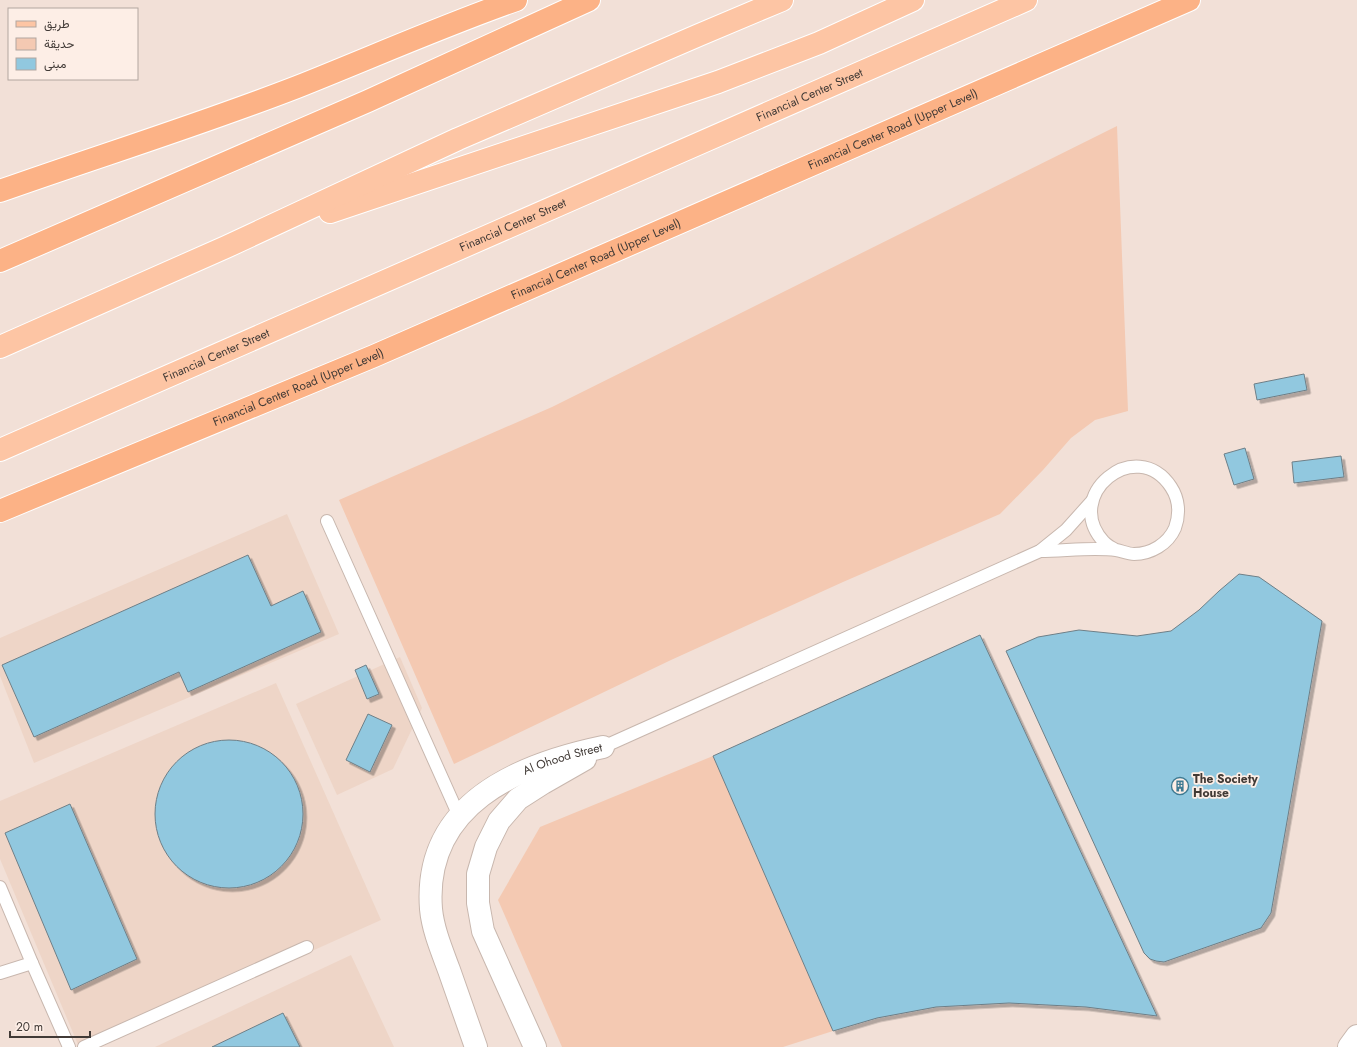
<svg xmlns="http://www.w3.org/2000/svg" width="1357" height="1047" viewBox="0 0 1357 1047" font-family="Jost,Vazirmatn,sans-serif">
	<style>
		.built { fill: #eed5c7 }
		.green { fill: #f4c9b2 }
		.building { fill: #91c8df; stroke: #6e7f87; filter: url(#shadow) }
		.lines { fill: none; stroke-linecap: round; stroke-linejoin: round }
		.service-casing { stroke: #c8b7ae; stroke-width: 14 }
		.tertiary-casing { stroke: #c8b7ae; stroke-width: 24 }
		.primary-casing { stroke: #fff; stroke-width: 24 }
		.trunk-casing { stroke: #fff; stroke-width: 24 }
		.service { stroke: #fff; stroke-width: 12 }
		.tertiary { stroke: #fff; stroke-width: 22 }
		.primary { stroke: #fdc5a4; stroke-width: 22 }
		.trunk { stroke: #fcb286; stroke-width: 22 }
		.labels { text-anchor: middle; dominant-baseline: central; stroke-width: 3.5; stroke-linejoin: round; paint-order: stroke }
		.street-label { font-size: 12px; fill: #413a36; stroke: #fdeee6 }
		.poi-label { font-size: 12px; font-weight: bold; fill: #413a36; stroke: #fdeee6; text-anchor: start }
	</style>
	<defs>
		<filter id="shadow"><feDropShadow dx="3.5" dy="3.5" stdDeviation="0" flood-color="#0004"/></filter>
	</defs>
	<rect width="100%" height="100%" fill="#f2e0d7"/>
	<g class="built">
		<polygon points="287,514 339,634 34,763 0,676 0,638"/>
		<polygon points="400,657 422,708 393,769 337,795 296,704"/>
		<polygon points="276,683 381,920 98,1047 79,1047 0,859 0,801"/>
		<polygon points="351,955 394,1047 155,1047"/>
	</g>
	<g class="green">
		<polygon points="1117,126 1128,411 1095,420 1071,438 1043,470 1000,514 843,582 671,660 454,764 339,500 552,407"/>
		<polygon points="713,756 833,1031 783,1047 562,1047 498,900 540,827"/>
	</g>
	<g class="building">
		<polygon points="1304,374 1307,390 1257,400 1254,384"/>
		<polygon points="1245,448 1254,479 1234,485 1224,454"/>
		<polygon points="1341,456 1344,477 1294,483 1292,462"/>
		<polygon points="248,555 271,606 303,591 321,632 188,692 179,672 34,737 2,665"/>
		<polygon points="1239,574 1259,577 1322,621 1271,913 1261,928 1164,962 1156,961 1150,959 1144,953 1006,651 1038,637 1079,630 1137,636 1171,631 1199,610 1219,591"/>
		<polygon points="980,635 1157,1016 1086,1007 1009,1003 936,1007 877,1018 833,1031 713,756"/>
		<polygon points="366,665 379,694 367,699 355,670"/>
		<polygon points="368,714 392,725 370,772 346,760"/>
		<circle cx="229" cy="814" r="74"/>
		<polygon points="70,804 137,959 71,990 5,833"/>
		<polygon points="283,1013 300,1047 212,1047"/>
	</g>
	<g class="lines">
		<g class="service-casing">
			<g id="service">
				<polyline points="327,521 459,816"/>
				<path d="M1040,551C1058,551 1076,549 1095,549C1102,549 1109,549 1116,550C1122,551 1128,554 1134,554C1151,554 1168,544 1175,528C1180,514 1179,499 1171,487C1136,434 1061,496 1104,542C1107,545 1112,548 1116,550"/>
				<polyline points="603,747 1040,551 1066,530 1092,501"/>
				<polyline points="0,887 32,963 69,1047"/>
				<polyline points="0,973 32,963"/>
				<polyline points="84,1047 307,947"/>
			</g>
		</g>
		<g class="tertiary-casing">
			<g id="tertiary">
				<path id="s1" d="M476,1047C467,1021 458,996 449,970C442,951 433,930 431,909C423,804 517,765 603,747"/>
				<polyline points="535,1047 483,931 478,903 478,874 486,847 499,821 518,799 543,783 585,759"/>
				<polyline points="1349,1047 1357,1036"/>
			</g>
		</g>
		<g class="primary-casing">
			<g id="primary">
				<polyline points="330,212 718,82 819,43 913,0"/>
				<polyline points="0,347 226,247 458,139 699,35 782,0"/>
				<path id="s2" d="M0,450L1026,0"/>
			</g>
		</g>
		<g class="trunk-casing">
			<g id="trunk">
				<path d="M0,191C99,156 199,125 297,87C370,58 442,26 516,0"/>
				<polyline points="0,261 368,101 589,0"/>
				<path id="s3" d="M0,511L374,356L1189,0"/>
			</g>
		</g>
		<use href="#service" class="service"/>
		<use href="#tertiary" class="tertiary"/>
		<use href="#primary" class="primary"/>
		<use href="#trunk" class="trunk"/>
	</g>
	<defs>
		<g id="building-ring" transform="scale(0.9)"><circle r="9.5" fill="#fdeee6" stroke="#3e7a92" stroke-width="1.5"/><path d="M-4-6H4V6H1V3H-1V6H-4ZM-2.5-4.3h1.7v1.8h-1.7ZM.8-4.3h1.7v1.8H.8ZM-2.5-1h1.7V.8h-1.7ZM.8-1h1.7V.8H.8Z" fill="#3e7a92"/></g>
	</defs>
	<g fill-rule="evenodd">
		<use href="#building-ring" x="1180" y="786"/>
	</g>
	<g class="labels">
		<g class="street-label">
			<text stroke="none"><textPath href="#s2" startOffset="884">Financial Center Street</textPath></text>
			<text stroke="none"><textPath href="#s3" startOffset="971">Financial Center Road (Upper Level)</textPath></text>
			<text stroke="none"><textPath href="#s2" startOffset="560">Financial Center Street</textPath></text>
			<text stroke="none"><textPath href="#s3" startOffset="647">Financial Center Road (Upper Level)</textPath></text>
			<text stroke="none"><textPath href="#s2" startOffset="236">Financial Center Street</textPath></text>
			<text stroke="none"><textPath href="#s3" startOffset="323">Financial Center Road (Upper Level)</textPath></text>
			<text stroke="none"><textPath href="#s1" startOffset="365">Al Ohood Street</textPath></text>
		</g>
		<g class="poi-label">
			<text x="1193" y="779">The Society<tspan x="1193" dy="14">House</tspan></text>
		</g>
	</g>
	<rect x="8" y="8" width="130" height="72" fill="#fdeee6" stroke="#b2a6a0"/>
	<rect x="16" y="21" width="20" height="6" fill="#fdc5a4" stroke="#b2a6a0"/>
	<text x="44" y="28" font-size="12" fill="#413a36">طريق</text>
	<rect x="16" y="38" width="20" height="12" fill="#f4c9b2" stroke="#b2a6a0"/>
	<text x="44" y="48" font-size="12" fill="#413a36">حديقة</text>
	<rect x="16" y="58" width="20" height="12" fill="#91c8df" stroke="#b2a6a0"/>
	<text x="44" y="68" font-size="12" fill="#413a36">مبنى</text>
	<path d="M10 1031v6h80v-6" fill="none" stroke="#413a36" stroke-width="2"/>
	<text x="16" y="1031" font-size="12" fill="#413a36" stroke="#fdeee6" stroke-width="3" paint-order="stroke">20 m</text>
</svg>
